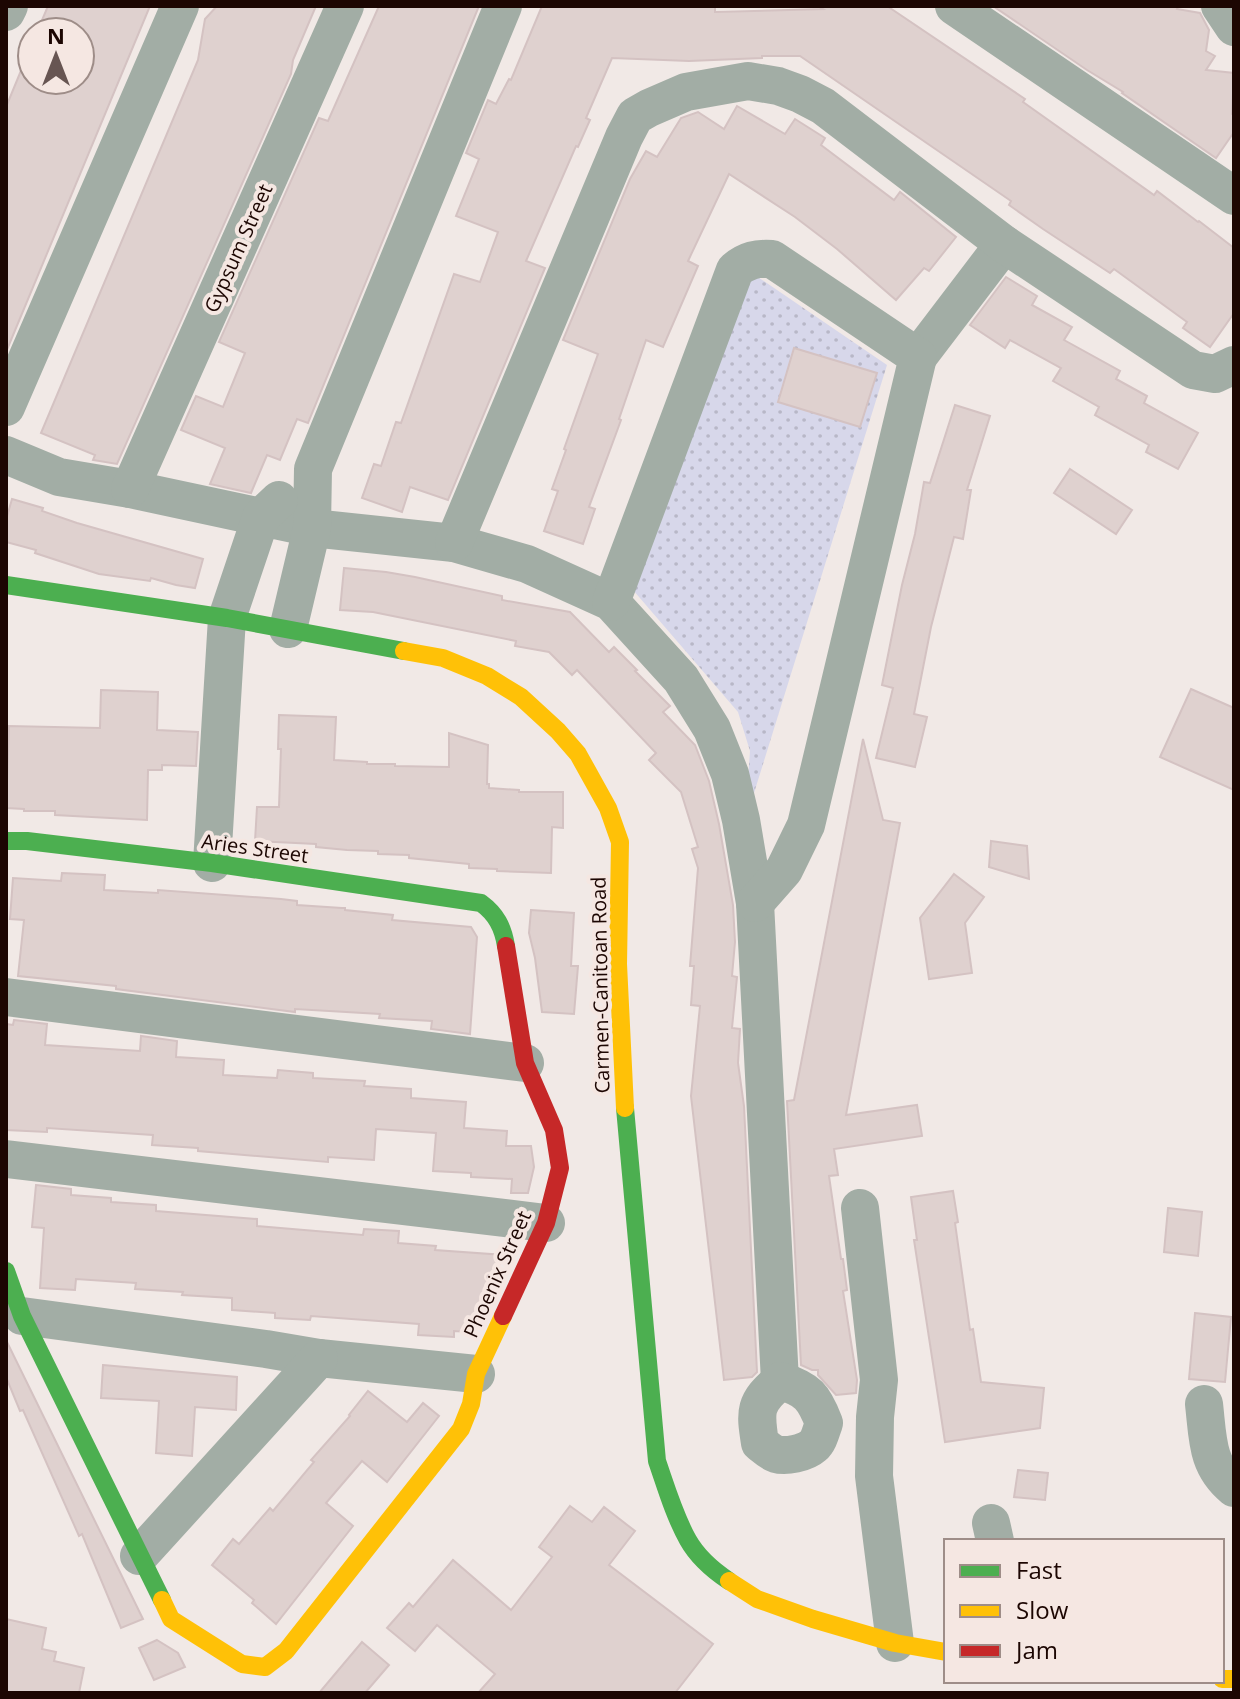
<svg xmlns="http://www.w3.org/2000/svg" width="1240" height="1699" viewBox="0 0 1240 1699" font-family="'Open Sans',sans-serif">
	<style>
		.grass { fill: url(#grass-dots) }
		.building { fill: #dfd1cf; stroke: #d4c2c2; stroke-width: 2 }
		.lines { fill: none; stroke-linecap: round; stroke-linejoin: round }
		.street { stroke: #a2ada5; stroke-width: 38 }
		.fast { stroke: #4caf50; stroke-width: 18 }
		.slow { stroke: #ffc107; stroke-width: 18 }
		.jam { stroke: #c62828; stroke-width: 18 }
		.labels { text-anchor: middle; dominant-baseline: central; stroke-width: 8; stroke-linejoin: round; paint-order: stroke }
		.street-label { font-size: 20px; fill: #1c0602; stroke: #f5e7e2 }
	</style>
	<defs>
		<pattern id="grass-dots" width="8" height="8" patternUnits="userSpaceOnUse" patternTransform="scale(2)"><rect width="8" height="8" fill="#d7d7ea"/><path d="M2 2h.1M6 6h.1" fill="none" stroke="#b8b7c7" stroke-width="1.8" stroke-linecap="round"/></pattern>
	</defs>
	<rect width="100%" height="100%" fill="#f1e9e6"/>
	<polygon class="grass" points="752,273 887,365 745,822 750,751 738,712 633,590"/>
	<g class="building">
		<polygon points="48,6 150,6 6,352 6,107 32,44 32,80 80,80 80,32 37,32"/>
		<polygon points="217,6 316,6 293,60 291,74 117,464 93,460 95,455 41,433 198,60 205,19"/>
		<polygon points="379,6 479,6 308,423 297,419 280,460 267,455 251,493 210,484 225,448 181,430 196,396 223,407 245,353 219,342 319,118 328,121"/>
		<polygon points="542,6 715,6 715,12 823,9 818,6 887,6 1025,99 1023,102 1154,195 1157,191 1198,222 1199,221 1234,248 1234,313 1210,347 1183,328 1187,322 1114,269 1110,273 1043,229 1009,205 1011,201 800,56 762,56 762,58 689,61 612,58 586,118 590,120 578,147 576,146 526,261 545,268 448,500 410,487 402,512 362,498 374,464 381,466 396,422 401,423 454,274 480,282 498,232 456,216 479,159 466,153 488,100 496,104 509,79 511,80"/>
		<polygon points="993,6 1178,6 1177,9 1200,13 1209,30 1206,51 1215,56 1206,70 1234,73 1232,114 1234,115 1234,132 1216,158 1122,93 1123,92 1087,70"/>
		<polygon points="737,106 785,134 795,119 825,138 821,145 894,200 900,192 956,237 929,271 924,268 896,300 837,249 795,217 729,174 688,261 698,266 663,347 646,340 619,419 621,420 589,507 595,509 583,544 544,531 558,491 552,489 566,450 564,449 598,354 563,340 630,179 646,151 657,157 681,118 698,112 724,129"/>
		<polygon points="1006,277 1037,296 1032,305 1072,327 1064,340 1120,371 1116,379 1147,396 1144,403 1198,433 1178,469 1146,452 1149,445 1095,415 1099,407 1053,381 1061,368 1010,340 1005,348 970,325"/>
		<polygon points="794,348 877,373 860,427 778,402"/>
		<polygon points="955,405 990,416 967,490 971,490 963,539 954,537 931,627 914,714 927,717 915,767 876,758 893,688 882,685 902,585 915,534 924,482 930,483"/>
		<polygon points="1070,469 1132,510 1116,534 1054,493"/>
		<polygon points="12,499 43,508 42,511 77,523 203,559 195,588 176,585 151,578 150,581 99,574 35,553 36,550 6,542 6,520"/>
		<polygon points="344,568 386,572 415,577 502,596 502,600 570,612 609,652 614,647 637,670 635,671 670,706 663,712 695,745 709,781 719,824 733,905 735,942 732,976 737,977 732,1028 740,1029 738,1063 744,1106 757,1372 752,1377 724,1380 691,1096 700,1006 691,1005 694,966 690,966 698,868 692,849 698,847 681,792 649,760 656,753 577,670 572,675 549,652 515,646 516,641 373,612 340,610"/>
		<polygon points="1191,689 1234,708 1234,790 1160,757"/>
		<polygon points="101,690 158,692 157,730 198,732 196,766 162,765 162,770 148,770 147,820 55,815 55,811 24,811 24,809 6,808 9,726 100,728"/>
		<polygon points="279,715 336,717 334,760 367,762 367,764 395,764 395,766 449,767 449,733 488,745 487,784 489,784 489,788 519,790 519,792 563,792 563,828 552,827 551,873 497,871 497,869 469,868 469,864 409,858 409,855 378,854 378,851 347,850 316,847 316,844 255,841 257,807 279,807 281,749 278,749"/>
		<polygon points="863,739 883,820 900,823 846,1115 917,1105 922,1136 834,1149 838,1175 829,1176 841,1259 843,1259 847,1290 843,1291 857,1380 856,1393 836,1395 818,1375 818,1370 812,1370 801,1365 787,1101 794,1100"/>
		<polygon points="991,841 1027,846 1029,879 989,867"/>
		<polygon points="62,873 105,875 104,890 158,893 158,890 281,899 297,901 297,905 342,908 345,908 345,910 393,915 392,920 471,927 477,937 470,1034 431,1029 432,1021 379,1018 380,1014 295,1009 295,1012 116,989 116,986 18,976 24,920 10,919 13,878 61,881"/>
		<polygon points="954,874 984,897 965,923 972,973 929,979 920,918"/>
		<polygon points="531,910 574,913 571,966 578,966 574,1014 542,1012 535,958 529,933"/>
		<polygon points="14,1020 47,1024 45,1045 140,1051 141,1036 177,1041 176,1057 224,1060 223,1075 277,1078 278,1070 313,1073 313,1078 365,1081 364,1086 411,1089 411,1098 466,1102 464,1128 507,1131 506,1146 531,1146 534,1167 528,1193 511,1193 512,1179 471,1177 471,1173 433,1171 436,1133 376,1129 374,1160 328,1157 328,1162 198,1151 198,1148 152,1145 153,1135 47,1128 47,1132 6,1130 6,1024 13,1025"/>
		<polygon points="36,1185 71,1189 71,1195 111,1198 111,1202 156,1205 156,1211 257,1219 257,1226 363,1235 364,1229 399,1231 398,1243 436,1246 435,1250 504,1255 468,1332 454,1331 454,1337 418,1335 419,1324 311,1316 310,1320 275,1318 275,1313 232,1310 232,1298 182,1295 183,1292 135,1289 136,1283 76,1279 75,1290 40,1288 44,1228 32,1227"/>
		<polygon points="953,1191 958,1222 955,1223 970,1330 973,1329 981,1382 1044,1388 1040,1428 945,1442 914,1240 917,1240 911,1197"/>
		<polygon points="1168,1208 1202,1212 1198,1256 1164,1252"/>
		<polygon points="1195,1313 1231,1317 1225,1382 1189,1379"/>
		<polygon points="6,1340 143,1619 121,1628 82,1534 79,1536 23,1410 20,1411 6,1377"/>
		<polygon points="103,1365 237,1377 236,1410 195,1407 192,1456 156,1453 159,1401 101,1398"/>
		<polygon points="368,1391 407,1422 423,1403 439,1416 387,1482 362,1461 326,1503 353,1526 276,1624 252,1603 254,1600 212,1565 233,1539 239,1544 270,1508 273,1511 314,1462 311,1460 350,1416 349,1415"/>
		<polygon points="1018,1470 1048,1473 1045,1500 1014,1497"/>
		<polygon points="570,1506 592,1522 604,1507 635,1531 609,1565 713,1644 675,1693 478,1693 495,1674 437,1625 415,1651 387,1628 409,1603 413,1607 453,1560 511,1610 552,1557 539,1547"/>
		<polygon points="6,1619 46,1628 42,1649 56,1652 54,1661 84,1668 79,1693 6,1693"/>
		<polygon points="157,1640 178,1653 185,1667 154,1680 139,1648"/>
		<polygon points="362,1642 389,1665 365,1693 319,1693"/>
	</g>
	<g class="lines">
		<g class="street">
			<polyline points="954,6 1234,196"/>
			<polyline points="1220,6 1234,27"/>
			<polyline points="6,12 9,6"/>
			<polyline points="918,357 1004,244"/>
			<polyline points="6,407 180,6"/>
			<polyline points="6,455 59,477 130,489 312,528 454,543 527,564 611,602 681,679 712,729 730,774 741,820 755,903 780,1381"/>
			<polyline points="130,489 345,6"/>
			<polyline points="454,543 624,137 635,116 649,108 686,92 748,81 778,86 800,94 823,106 1004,244 1193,370 1215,374 1234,365"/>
			<path d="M611,602L735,270C747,260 757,258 772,259L918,357L806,825L784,870L755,903"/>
			<polyline points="288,629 312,528 313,469 503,6"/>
			<polyline points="212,863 227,618 261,517 279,500"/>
			<polyline points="6,997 525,1063"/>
			<polyline points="6,1159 546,1223"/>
			<polyline points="860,1208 879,1380 875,1417 874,1476 895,1643"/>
			<polyline points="22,1316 266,1349 319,1358 476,1374"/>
			<path d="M780,1381C808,1389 814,1397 824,1423C821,1431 819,1441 813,1446C805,1453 786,1457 776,1454C770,1452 765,1447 760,1443C755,1411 754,1403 780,1381Z"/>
			<path d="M1204,1404C1208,1438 1206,1465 1234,1488"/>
			<polyline points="991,1523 995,1541"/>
			<polyline points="139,1556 319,1358"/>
		</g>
		<g class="fast">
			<polyline points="6,585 227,618 404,651"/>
			<path d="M6,841H27L212,863L481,903C496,914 503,927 506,946"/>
			<path d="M625,1108L657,1461C666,1487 674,1515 688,1540C697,1556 714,1571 729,1581"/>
			<polyline points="6,1271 22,1316 162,1600"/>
		</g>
		<g class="slow">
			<polyline points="404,651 443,658 487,676 521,697 558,731 578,754 608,808 620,842 618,964 625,1108"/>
			<polyline points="729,1581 757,1599 813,1619 895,1643 946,1652"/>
			<polyline points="162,1600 171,1619 242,1664 265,1667 286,1651 461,1429 471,1404 476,1374 503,1316"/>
			<polyline points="1222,1679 1234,1679"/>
		</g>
		<polyline class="jam" points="503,1316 546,1223 560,1168 554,1130 525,1063 506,946"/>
	</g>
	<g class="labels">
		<g class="street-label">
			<text transform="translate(238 248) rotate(-66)">Gypsum Street</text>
			<text transform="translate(255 848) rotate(8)">Aries Street</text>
			<text transform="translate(600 985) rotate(-91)">Carmen-Canitoan Road</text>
			<text transform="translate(497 1274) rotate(-66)">Phoenix Street</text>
		</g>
	</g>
	<rect width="1240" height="1699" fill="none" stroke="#1c0602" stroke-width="16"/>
	<rect x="944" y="1539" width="280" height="144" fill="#f5e7e2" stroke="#9e8d88" stroke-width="2"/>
	<rect x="960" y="1565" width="40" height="12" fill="#4caf50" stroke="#9e8d88" stroke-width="2"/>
	<text x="1016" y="1579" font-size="24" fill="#1c0602">Fast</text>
	<rect x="960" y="1605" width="40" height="12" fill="#ffc107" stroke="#9e8d88" stroke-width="2"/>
	<text x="1016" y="1619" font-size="24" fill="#1c0602">Slow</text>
	<rect x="960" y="1645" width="40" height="12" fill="#c62828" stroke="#9e8d88" stroke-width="2"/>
	<text x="1016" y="1659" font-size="24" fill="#1c0602">Jam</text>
	<g transform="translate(56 56)"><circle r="38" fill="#f5e7e2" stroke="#9e8d88" stroke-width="2"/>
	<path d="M0-6L14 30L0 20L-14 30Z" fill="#675552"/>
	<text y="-12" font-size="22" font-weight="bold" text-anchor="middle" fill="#1c0602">N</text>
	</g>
</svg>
